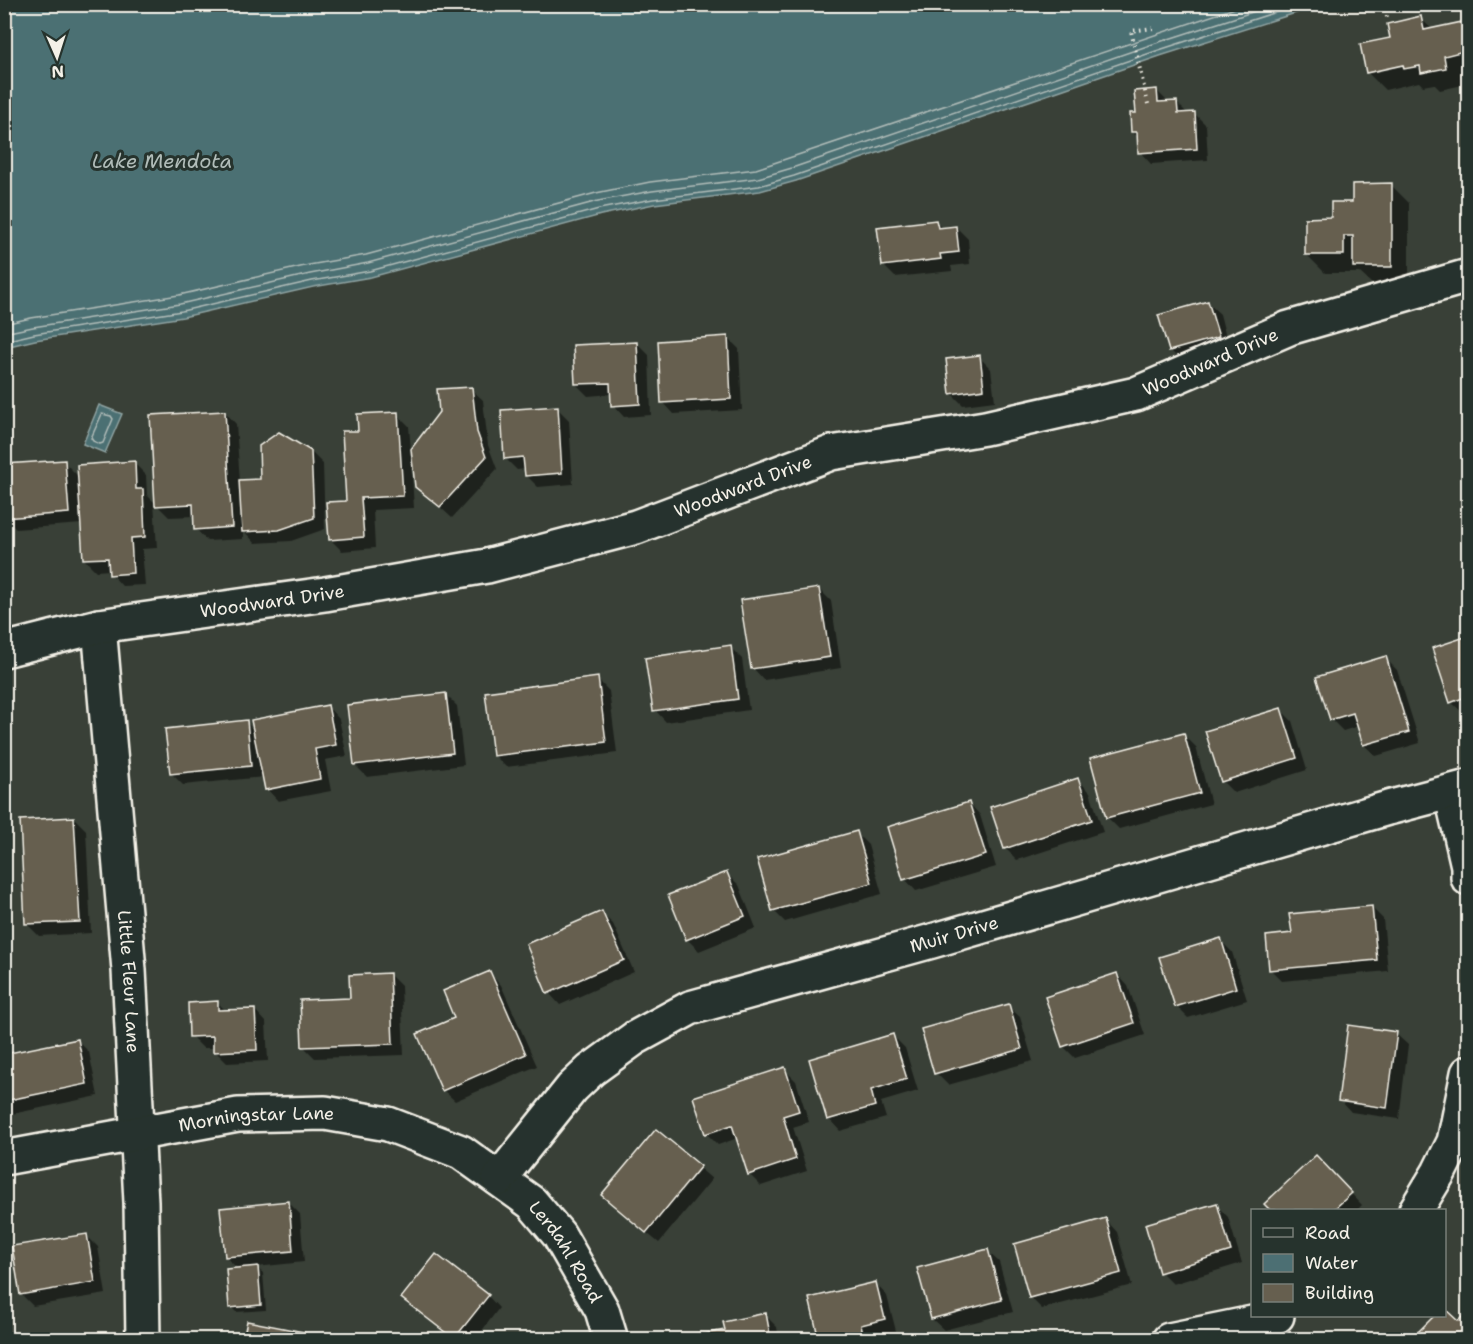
<svg xmlns="http://www.w3.org/2000/svg" width="1473" height="1344" viewBox="0 0 1473 1344" font-family="'Shantell Sans',sans-serif">
	<style>
		.water { fill: #4c6f73; stroke: #8fa3a2; stroke-width: 1.5 }
		.shadow { fill: #0007; fill-rule: evenodd }
		.lines { fill: none; stroke-linecap: round; stroke-linejoin: round }
		.shore { stroke: #b1bdb9; stroke-width: 1.5 }
		.building { fill: #665f4f; stroke: #f4f1e8; stroke-width: 1.5 }
		.minor-casing { stroke: #f4f1e8; stroke-width: 38 }
		.path { stroke: #f4f1e8; stroke-width: 4; stroke-dasharray: 1.5 4.5; stroke-linecap: butt }
		.minor { stroke: #26332d; stroke-width: 33 }
		.labels { text-anchor: middle; dominant-baseline: central; stroke-width: 6; stroke-linejoin: round; paint-order: stroke }
		.street-label { font-size: 18px; fill: #f4f1e8; stroke: #26332d }
		.water-label { font-size: 20px; font-style: italic; fill: #b1bdb9; stroke: #26332d }
	</style>
	<rect width="100%" height="100%" fill="#394037"/>
	<filter id="ink" filterUnits="userSpaceOnUse"><feTurbulence type="fractalNoise" baseFrequency=".0167" numOctaves="2"/><feDisplacementMap in="SourceGraphic" scale="12" xChannelSelector="R" yChannelSelector="G"/><feConvolveMatrix kernelMatrix="1 2 1 2 8 2 1 2 1" color-interpolation-filters="sRGB"/></filter>
	<g filter="url(#ink)">
		<g class="water">
			<polygon points="4,5 5,4 1321,5 1160,56 796,181 760,191 654,204 601,215 371,277 313,287 183,317 35,340 5,347"/>
			<polygon points="99,405 122,414 105,453 83,444"/>
		</g>
		<g class="shadow">
			<polygon points="1420,18 1433,30 1461,23 1468,31 1468,71 1460,73 1463,85 1440,90 1434,84 1423,86 1419,82 1385,90 1367,72"/>
			<polygon points="1157,91 1169,103 1176,102 1188,114 1194,113 1206,125 1208,160 1151,164 1140,152 1139,138 1132,132 1137,114"/>
			<polygon points="1391,185 1409,203 1409,284 1372,284 1360,273 1325,273 1307,255 1332,219 1354,204"/>
			<polygon points="936,222 943,229 956,227 968,239 970,264 951,266 952,271 895,277 883,265"/>
			<polygon points="1208,303 1220,314 1229,349 1182,362 1170,350"/>
			<polygon points="727,337 739,349 742,410 674,414 663,402"/>
			<polygon points="637,343 649,355 651,415 624,417 613,405 612,394 588,396 576,384"/>
			<polygon points="979,357 991,369 995,401 963,405 951,393"/>
			<polygon points="471,389 483,400 488,445 497,469 452,518 417,486 414,460 411,460 414,508 373,510 375,548 342,551 330,539 347,503 359,432 397,414 409,426 411,451 441,412"/>
			<polygon points="557,408 569,420 573,484 538,487 526,475 526,469 517,470 505,458"/>
			<polygon points="225,412 236,424 240,482 262,481 311,452 323,464 325,529 291,541 255,543 243,530 243,539 207,541 196,529 195,516 169,517 154,502 157,548 142,549 145,585 122,586 111,574 110,570 96,571 84,559 82,524 16,529 4,517 64,462 79,477 134,463 146,475 147,495 157,505"/>
			<polygon points="819,589 831,601 841,668 764,680 753,668"/>
			<polygon points="1468,638 1468,712 1463,713 1451,702 1434,649"/>
			<polygon points="730,647 742,659 749,710 666,722 655,710"/>
			<path d="M1385,658L1397,670L1420,743L1376,756L1364,745L1359,726L1343,731L1331,719ZM1360,709L1361,712L1336,719V716Z"/>
			<polygon points="597,679 609,691 617,753 506,767 494,755"/>
			<polygon points="445,694 457,706 464,765 367,777 355,765"/>
			<polygon points="328,707 339,719 347,756 325,760 331,791 278,801 267,789 264,777 183,785 172,774 246,722 255,731"/>
			<polygon points="1280,709 1292,721 1307,770 1234,793 1222,781"/>
			<polygon points="1184,735 1196,747 1211,804 1119,829 1107,817"/>
			<polygon points="1078,780 1090,792 1103,832 1017,860 1005,848"/>
			<polygon points="969,803 980,815 996,867 916,891 905,879"/>
			<polygon points="74,818 86,830 91,933 39,936 27,924"/>
			<polygon points="856,833 868,845 882,894 785,922 773,910"/>
			<polygon points="727,874 739,885 756,928 699,951 687,939"/>
			<polygon points="1372,908 1383,919 1388,971 1282,981 1270,969 1293,935"/>
			<polygon points="601,913 613,924 634,972 560,1005 549,993"/>
			<polygon points="1220,940 1232,952 1247,1000 1188,1018 1176,1006"/>
			<polygon points="489,973 501,985 537,1066 455,1101 443,1090"/>
			<polygon points="389,974 401,986 404,1055 315,1058 303,1046"/>
			<polygon points="1117,974 1128,986 1145,1035 1075,1058 1064,1047 1047,998"/>
			<polygon points="218,1003 226,1011 255,1010 266,1022 268,1061 227,1063 215,1051 215,1048 203,1048 191,1036"/>
			<polygon points="1008,1006 1020,1017 1033,1061 948,1085 936,1073"/>
			<polygon points="1396,1034 1408,1045 1399,1119 1351,1112 1340,1100"/>
			<polygon points="893,1036 905,1048 918,1091 881,1102 886,1118 840,1131 829,1119"/>
			<polygon points="77,1040 89,1052 98,1096 12,1114 4,1106 4,1056"/>
			<polygon points="784,1069 796,1081 809,1122 793,1127 807,1171 761,1186 749,1174 738,1138 718,1145 706,1133"/>
			<polygon points="656,1131 712,1179 659,1243 614,1206"/>
			<polygon points="1328,1169 1362,1205 1357,1210 1272,1210 1266,1204"/>
			<polygon points="288,1202 300,1214 304,1262 256,1267 263,1273 266,1310 236,1312 231,1307 239,1270 226,1257"/>
			<polygon points="1216,1205 1228,1217 1242,1263 1173,1284 1161,1272"/>
			<polygon points="1106,1220 1117,1232 1132,1285 1042,1309 1030,1297"/>
			<polygon points="86,1235 98,1247 106,1294 33,1306 21,1294"/>
			<polygon points="987,1251 999,1262 1013,1312 944,1330 932,1319 919,1269"/>
			<polygon points="4,1266 13,1313 4,1315"/>
			<polygon points="876,1284 887,1296 896,1331 872,1336 872,1340 821,1340"/>
			<polygon points="488,1296 499,1308 475,1340 453,1340 403,1298"/>
			<polygon points="765,1315 777,1327 779,1340 700,1340 727,1331"/>
			<polygon points="303,1333 309,1340 244,1340"/>
			<polygon points="524,1334 530,1340 511,1340"/>
		</g>
		<g class="lines">
			<g class="shore">
				<polyline points="4,324 31,318 179,295 309,265 366,255 596,193 650,182 756,169 1247,4"/>
				<polyline points="4,333 33,327 180,304 310,274 368,263 598,201 652,191 758,178 792,168 1156,43 1277,4"/>
				<polyline points="4,341 34,334 182,311 312,281 370,271 599,209 653,199 759,186 794,176 1159,50 1301,4"/>
				<polygon points="102,414 111,416 113,419 103,443 100,444 93,441 91,438"/>
			</g>
		</g>
		<g class="building">
			<polygon points="1421,16 1424,30 1462,22 1468,50 1444,56 1446,68 1421,73 1420,66 1404,69 1403,65 1366,73 1360,44 1390,38 1387,24"/>
			<polygon points="1157,89 1158,102 1177,101 1178,113 1195,112 1197,149 1138,153 1137,132 1131,132 1130,113 1136,113 1134,91"/>
			<polygon points="1392,183 1392,267 1353,267 1353,236 1344,236 1344,255 1305,255 1305,218 1331,217 1331,202 1352,202 1352,184"/>
			<polygon points="936,220 938,228 956,226 959,252 940,254 941,259 882,266 877,227"/>
			<polygon points="1208,301 1219,337 1169,351 1158,315"/>
			<polygon points="728,336 731,399 661,403 658,341"/>
			<polygon points="637,342 640,404 611,406 610,383 575,384 573,345"/>
			<polygon points="980,355 984,389 950,394 946,359"/>
			<polygon points="472,387 477,432 486,457 440,507 415,487 411,449 439,412 437,389"/>
			<polygon points="558,406 562,473 525,476 523,457 504,459 501,410"/>
			<polygon points="225,411 232,527 194,530 193,504 155,506 150,415"/>
			<polygon points="398,412 403,496 361,498 364,537 329,540 326,502 346,501 342,431 358,431 357,414"/>
			<polygon points="279,432 311,451 314,518 279,530 242,532 239,480 260,479 259,446"/>
			<polygon points="65,460 69,513 4,518 4,464"/>
			<polygon points="135,461 136,489 143,489 145,537 131,538 133,573 109,575 108,558 83,559 77,465"/>
			<polygon points="819,588 830,657 751,669 740,600"/>
			<polygon points="1468,636 1468,696 1450,703 1432,648"/>
			<polygon points="731,645 738,699 653,711 645,658"/>
			<polygon points="1386,656 1409,732 1363,745 1353,713 1330,720 1316,677"/>
			<polygon points="598,677 606,742 493,756 485,692"/>
			<polygon points="446,693 453,753 354,765 347,705"/>
			<polygon points="328,705 336,745 315,749 320,779 265,790 251,720"/>
			<polygon points="1281,708 1297,758 1221,782 1205,731"/>
			<polygon points="247,720 251,766 170,774 165,729"/>
			<polygon points="1184,733 1200,793 1106,818 1090,758"/>
			<polygon points="1078,778 1092,820 1004,849 990,807"/>
			<polygon points="969,802 986,855 903,880 887,827"/>
			<polygon points="74,817 80,922 25,924 20,820"/>
			<polygon points="857,831 872,883 772,911 757,859"/>
			<polygon points="727,872 745,916 686,940 668,895"/>
			<polygon points="1372,906 1377,960 1269,970 1266,936 1292,933 1289,914"/>
			<polygon points="602,911 624,960 547,994 526,944"/>
			<polygon points="1221,938 1236,988 1175,1007 1159,957"/>
			<polygon points="490,971 526,1054 442,1091 417,1034 454,1018 443,991"/>
			<polygon points="390,973 393,1044 302,1047 300,1000 350,998 349,975"/>
			<polygon points="1117,973 1134,1023 1062,1047 1045,997"/>
			<polygon points="218,1001 218,1010 255,1009 257,1050 213,1052 213,1036 189,1037 188,1003"/>
			<polygon points="1009,1004 1022,1049 934,1074 921,1029"/>
			<polygon points="1348,1025 1397,1032 1387,1108 1338,1101"/>
			<polygon points="893,1034 907,1079 871,1090 875,1106 827,1120 809,1059"/>
			<polygon points="78,1039 87,1084 4,1101 4,1054"/>
			<polygon points="785,1067 799,1111 783,1116 796,1159 748,1175 732,1125 705,1134 693,1097"/>
			<polygon points="656,1129 701,1166 646,1233 601,1195"/>
			<polygon points="1316,1155 1352,1193 1333,1210 1270,1210 1264,1204"/>
			<polygon points="289,1201 293,1251 225,1257 220,1208"/>
			<polygon points="1217,1203 1231,1251 1159,1273 1145,1224"/>
			<polygon points="1106,1218 1121,1273 1029,1298 1014,1244"/>
			<polygon points="87,1234 95,1282 20,1295 12,1246"/>
			<polygon points="988,1249 1002,1300 931,1319 917,1268"/>
			<polygon points="436,1254 489,1295 454,1339 401,1298"/>
			<polygon points="258,1266 261,1305 229,1308 226,1269"/>
			<polygon points="876,1282 885,1319 861,1325 863,1335 844,1340 819,1340 809,1298"/>
			<polygon points="1444,1308 1458,1321 1468,1311 1468,1340 1410,1340 1434,1316 1444,1316"/>
			<polygon points="766,1313 771,1340 698,1340 698,1335 725,1330 723,1322"/>
			<polygon points="247,1321 304,1332 302,1340 243,1340"/>
		</g>
		<g class="lines">
			<g class="minor-casing">
				<g id="minor">
					<path id="s1" d="M99,626L129,970L141,1202L143,1340"/>
					<path id="s2" d="M4,650L99,626L325,594L487,566L636,527L831,453L985,428L1136,394L1289,328L1468,276"/>
					<polyline points="1451,792 1468,866 1468,878"/>
					<path id="s3" d="M4,1158L238,1115L325,1113L388,1124L461,1152L532,1203L559,1235L602,1310L611,1340"/>
					<path id="s4" d="M499,1179L572,1088L591,1070L635,1038L690,1008L932,941L1388,808L1468,787"/>
					<polyline points="1416,1210 1439,1172 1454,1142 1468,1073"/>
					<polyline points="1169,1340 1267,1320 1277,1316"/>
				</g>
			</g>
			<g class="path">
				<polyline points="1384,4 1387,17"/>
				<polyline points="1148,104 1131,31 1153,28"/>
			</g>
			<use href="#minor" class="minor"/>
		</g>
	</g>
	<g class="labels">
		<g class="street-label">
			<text stroke="none"><textPath href="#s2" startOffset="1245">Woodward Drive</textPath></text>
			<text stroke="none"><textPath href="#s2" startOffset="759">Woodward Drive</textPath></text>
			<text stroke="none"><textPath href="#s2" startOffset="273">Woodward Drive</textPath></text>
			<text stroke="none"><textPath href="#s4" startOffset="534">Muir Drive</textPath></text>
			<text stroke="none"><textPath href="#s1" startOffset="357">Little Fleur Lane</textPath></text>
			<text stroke="none"><textPath href="#s3" startOffset="256">Morningstar Lane</textPath></text>
			<text stroke="none"><textPath href="#s3" startOffset="614">Lerdahl Road</textPath></text>
		</g>
		<g class="water-label">
			<text x="162" y="161">Lake Mendota</text>
		</g>
	</g>
	<rect width="1473" height="1344" fill="none" stroke="#26332d" stroke-width="24"/>
	<rect x="12" y="12" width="1449" height="1320" fill="none" stroke="#f4f1e8" stroke-width="2" filter="url(#ink)"/>
	<rect x="1251" y="1209" width="195" height="108" fill="#26332d" stroke="#787f78" stroke-width="1.5"/>
	<rect x="1263" y="1228" width="30" height="9" fill="#26332d" stroke="#787f78" stroke-width="1.5"/>
	<text x="1305" y="1239" font-size="18" fill="#f4f1e8">Road</text>
	<rect x="1263" y="1254" width="30" height="18" fill="#4c6f73" stroke="#787f78" stroke-width="1.5"/>
	<text x="1305" y="1269" font-size="18" fill="#f4f1e8">Water</text>
	<rect x="1263" y="1284" width="30" height="18" fill="#665f4f" stroke="#787f78" stroke-width="1.5"/>
	<text x="1305" y="1299" font-size="18" fill="#f4f1e8">Building</text>
	<g transform="translate(57 57) rotate(177)" stroke="#26332d" stroke-width="4.5" paint-order="stroke">
	<path d="M0-4.5L10 22L0 15L-10 22Z" fill="#f4f1e8"/>
	<text y="-9" font-size="16" font-weight="bold" text-anchor="middle" fill="#f4f1e8">N</text>
	</g>
</svg>
